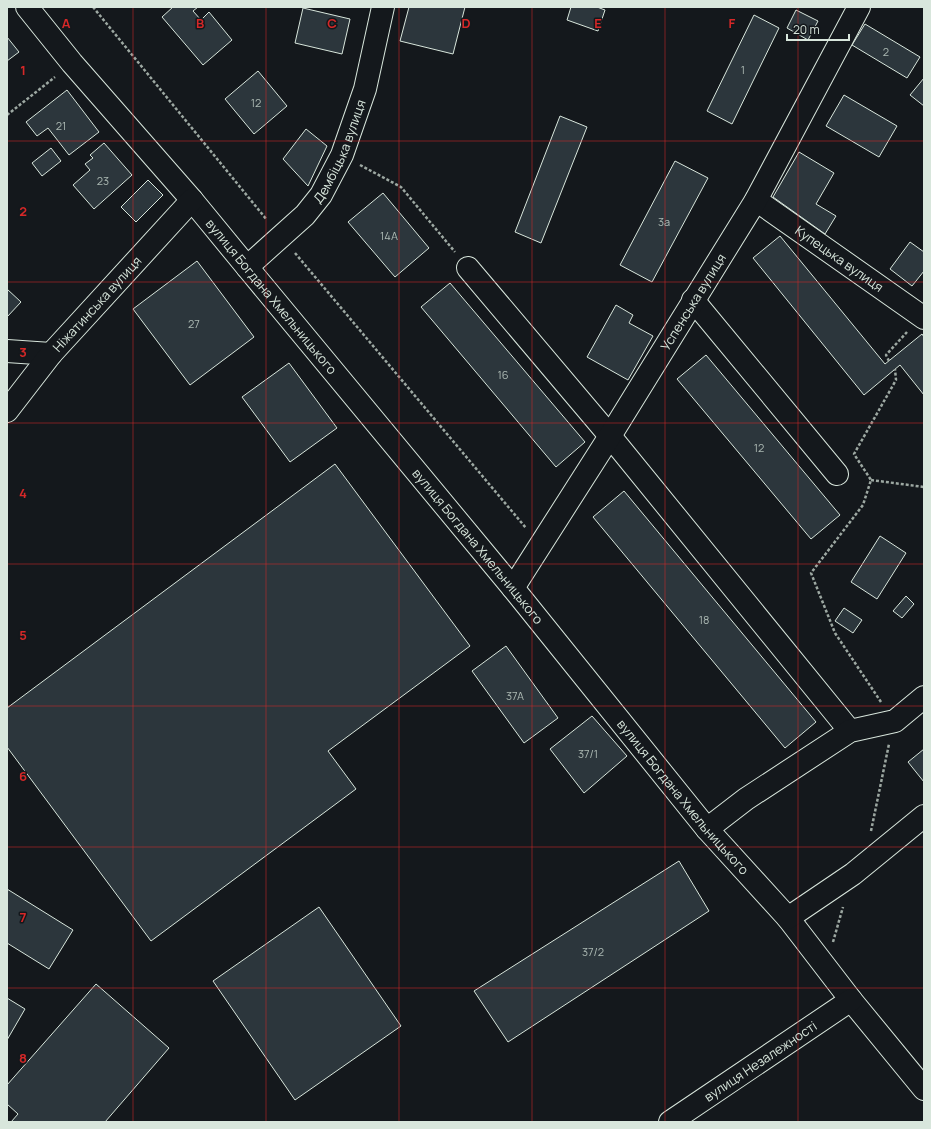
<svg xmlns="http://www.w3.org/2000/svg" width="931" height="1129" viewBox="0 0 931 1129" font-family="Manrope,sans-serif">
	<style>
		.building { fill: #2c363c; stroke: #d8e6dc }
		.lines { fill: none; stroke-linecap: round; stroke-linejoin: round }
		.minor-casing { stroke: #d8e6dc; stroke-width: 24 }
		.path { stroke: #9da8a2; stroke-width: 2.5; stroke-dasharray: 3 2; stroke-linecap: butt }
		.minor { stroke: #14181c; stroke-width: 22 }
		.grid { fill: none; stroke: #d62828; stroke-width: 1; stroke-opacity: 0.55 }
		.labels { text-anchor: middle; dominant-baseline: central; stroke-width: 3; stroke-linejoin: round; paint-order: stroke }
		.number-label { font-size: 11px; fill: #adbab4 }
		.street-label { font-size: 13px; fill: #d8e6dc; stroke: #14181c }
		.grid-label { font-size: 13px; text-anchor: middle; font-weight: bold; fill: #d62828; stroke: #14181c; stroke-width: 3; stroke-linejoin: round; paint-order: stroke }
	</style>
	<rect width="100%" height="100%" fill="#14181c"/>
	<g class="building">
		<polygon points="173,7 198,7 193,11 201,20 209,12 232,40 203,65 162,17"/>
		<polygon points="409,7 465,7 453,54 400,41"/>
		<polygon points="571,7 597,7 605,10 598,31 567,20"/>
		<polygon points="303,8 350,19 342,54 295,43"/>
		<polygon points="796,10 818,21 808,40 787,28"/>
		<polygon points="754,15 779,28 732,124 707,111"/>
		<polygon points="865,24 920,57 907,78 852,45"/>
		<polygon points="7,37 19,52 7,61"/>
		<polygon points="258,71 287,106 254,134 225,99"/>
		<polygon points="924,78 924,106 910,95"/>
		<polygon points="67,90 99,132 69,155 48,128 37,136 26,122"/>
		<polygon points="844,95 897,126 879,157 826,126"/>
		<polygon points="560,116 587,127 541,243 515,232"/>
		<polygon points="306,129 327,146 308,186 283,159"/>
		<polygon points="104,143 132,175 94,209 73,185 90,170 85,164 93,158 90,155"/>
		<polygon points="51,148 61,161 42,176 32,163"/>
		<polygon points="799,152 834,173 816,204 836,216 825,234 773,197"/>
		<polygon points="675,161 708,178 652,282 620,265"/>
		<polygon points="148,180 163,195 136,222 121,207"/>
		<polygon points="383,193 429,248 395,277 348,222"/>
		<polygon points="780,236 885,364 922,334 924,337 924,395 900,365 864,395 753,258"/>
		<polygon points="910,242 924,252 924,271 912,286 890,269"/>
		<polygon points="197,261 254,337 190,385 133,309"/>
		<polygon points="450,283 585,442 556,467 421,307"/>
		<polygon points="7,289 21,302 7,317"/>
		<polygon points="616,305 633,315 629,323 653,336 628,380 587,357"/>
		<polygon points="706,355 840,515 811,539 677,379"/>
		<polygon points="289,363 337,428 290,462 242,397"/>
		<polygon points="335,464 470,646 328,751 356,789 151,941 7,747 7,708"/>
		<polygon points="624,491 816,722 785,748 593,517"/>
		<polygon points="880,536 906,553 877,599 851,582"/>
		<polygon points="906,596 914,604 902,618 893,611"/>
		<polygon points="844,608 862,620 853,633 835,621"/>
		<polygon points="506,646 558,718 524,743 472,671"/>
		<polygon points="592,716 627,756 584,793 550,749"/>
		<polygon points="924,749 924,782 908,762"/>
		<polygon points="679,861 709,911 508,1042 474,991"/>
		<polygon points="7,889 73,930 49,969 7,943"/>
		<polygon points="319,907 401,1026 295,1100 213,981"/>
		<polygon points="96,984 169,1048 105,1122 11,1122 18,1114 7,1104 7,1085"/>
		<polygon points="7,998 25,1009 7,1040"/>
	</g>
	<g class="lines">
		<g class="minor-casing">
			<g id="minor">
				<path id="s1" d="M27,7L72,63L192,200L247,267L513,588L707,829L788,918L851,1000L924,1089"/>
				<path id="s2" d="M756,200L924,318"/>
				<path id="s3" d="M247,267L305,215L321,195L342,155L365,89L383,7"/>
				<polyline points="468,268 610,436 850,731"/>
				<polyline points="693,300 837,474"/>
				<polyline points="7,351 51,354"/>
				<path id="s4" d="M7,411L51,354L192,200"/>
				<path id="s5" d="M513,588L610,436L756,200L859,7"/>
				<polyline points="707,829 746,799 850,731 895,721 924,697"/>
				<polyline points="788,918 853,874 924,816"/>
				<path id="s6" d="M670,1122L851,1000"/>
			</g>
		</g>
		<g class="path">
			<polyline points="93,7 267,220"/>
			<polyline points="7,115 55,77"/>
			<polyline points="360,165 401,187 455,252"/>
			<polyline points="295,253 526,528"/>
			<polyline points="889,361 886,355 907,332"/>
			<polyline points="871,480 924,487"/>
			<polyline points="881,702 835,633 811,573 863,505 871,480 854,454 896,380 895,369"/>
			<polyline points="871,831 889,744"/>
			<polyline points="833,942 843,907"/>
		</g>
		<use href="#minor" class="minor"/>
	</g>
	<path class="grid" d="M133,7V1122M266,7V1122M399,7V1122M532,7V1122M665,7V1122M798,7V1122M7,141H924M7,282H924M7,423H924M7,564H924M7,706H924M7,847H924M7,988H924"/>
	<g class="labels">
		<g class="number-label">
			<text x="886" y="51">2</text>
			<text x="743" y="69">1</text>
			<text x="256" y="102">12</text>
			<text x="61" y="125">21</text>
			<text x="103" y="180">23</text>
			<text x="664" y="221">3а</text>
			<text x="389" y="235">14А</text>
			<text x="194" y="323">27</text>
			<text x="503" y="374">16</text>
			<text x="759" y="447">12</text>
			<text x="704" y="619">18</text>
			<text x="515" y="695">37А</text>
			<text x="588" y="753">37/1</text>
			<text x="593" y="951">37/2</text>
		</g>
		<g class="street-label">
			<text stroke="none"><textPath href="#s3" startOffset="151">Дембіцька вулиця</textPath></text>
			<text stroke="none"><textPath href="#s2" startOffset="102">Купецька вулиця</textPath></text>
			<text stroke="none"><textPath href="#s1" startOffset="379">вулиця Богдана Хмельницького</textPath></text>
			<text stroke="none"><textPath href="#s5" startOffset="338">Успенська вулиця</textPath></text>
			<text stroke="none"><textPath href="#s4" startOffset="140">Ніжатинська вулиця</textPath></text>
			<text stroke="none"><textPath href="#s1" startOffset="703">вулиця Богдана Хмельницького</textPath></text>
			<text stroke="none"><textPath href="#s1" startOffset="1027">вулиця Богдана Хмельницького</textPath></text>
			<text stroke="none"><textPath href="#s6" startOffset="109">вулиця Незалежності</textPath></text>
		</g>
	</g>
	<g class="grid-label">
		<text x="66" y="28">A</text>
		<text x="200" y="28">B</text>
		<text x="332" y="28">C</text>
		<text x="466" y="28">D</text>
		<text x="598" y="28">E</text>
		<text x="732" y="28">F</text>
		<text x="23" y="75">1</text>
		<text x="23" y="216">2</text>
		<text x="23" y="357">3</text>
		<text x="23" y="498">4</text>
		<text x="23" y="640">5</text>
		<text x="23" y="781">6</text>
		<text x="23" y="922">7</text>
		<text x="23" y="1063">8</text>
	</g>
	<rect width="931" height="1129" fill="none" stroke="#d8e6dc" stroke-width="16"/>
	<path d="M787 34v6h62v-6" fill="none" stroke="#d8e6dc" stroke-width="2"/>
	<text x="793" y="34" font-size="12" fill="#d8e6dc" stroke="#14181c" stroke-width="3" paint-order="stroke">20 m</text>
</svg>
